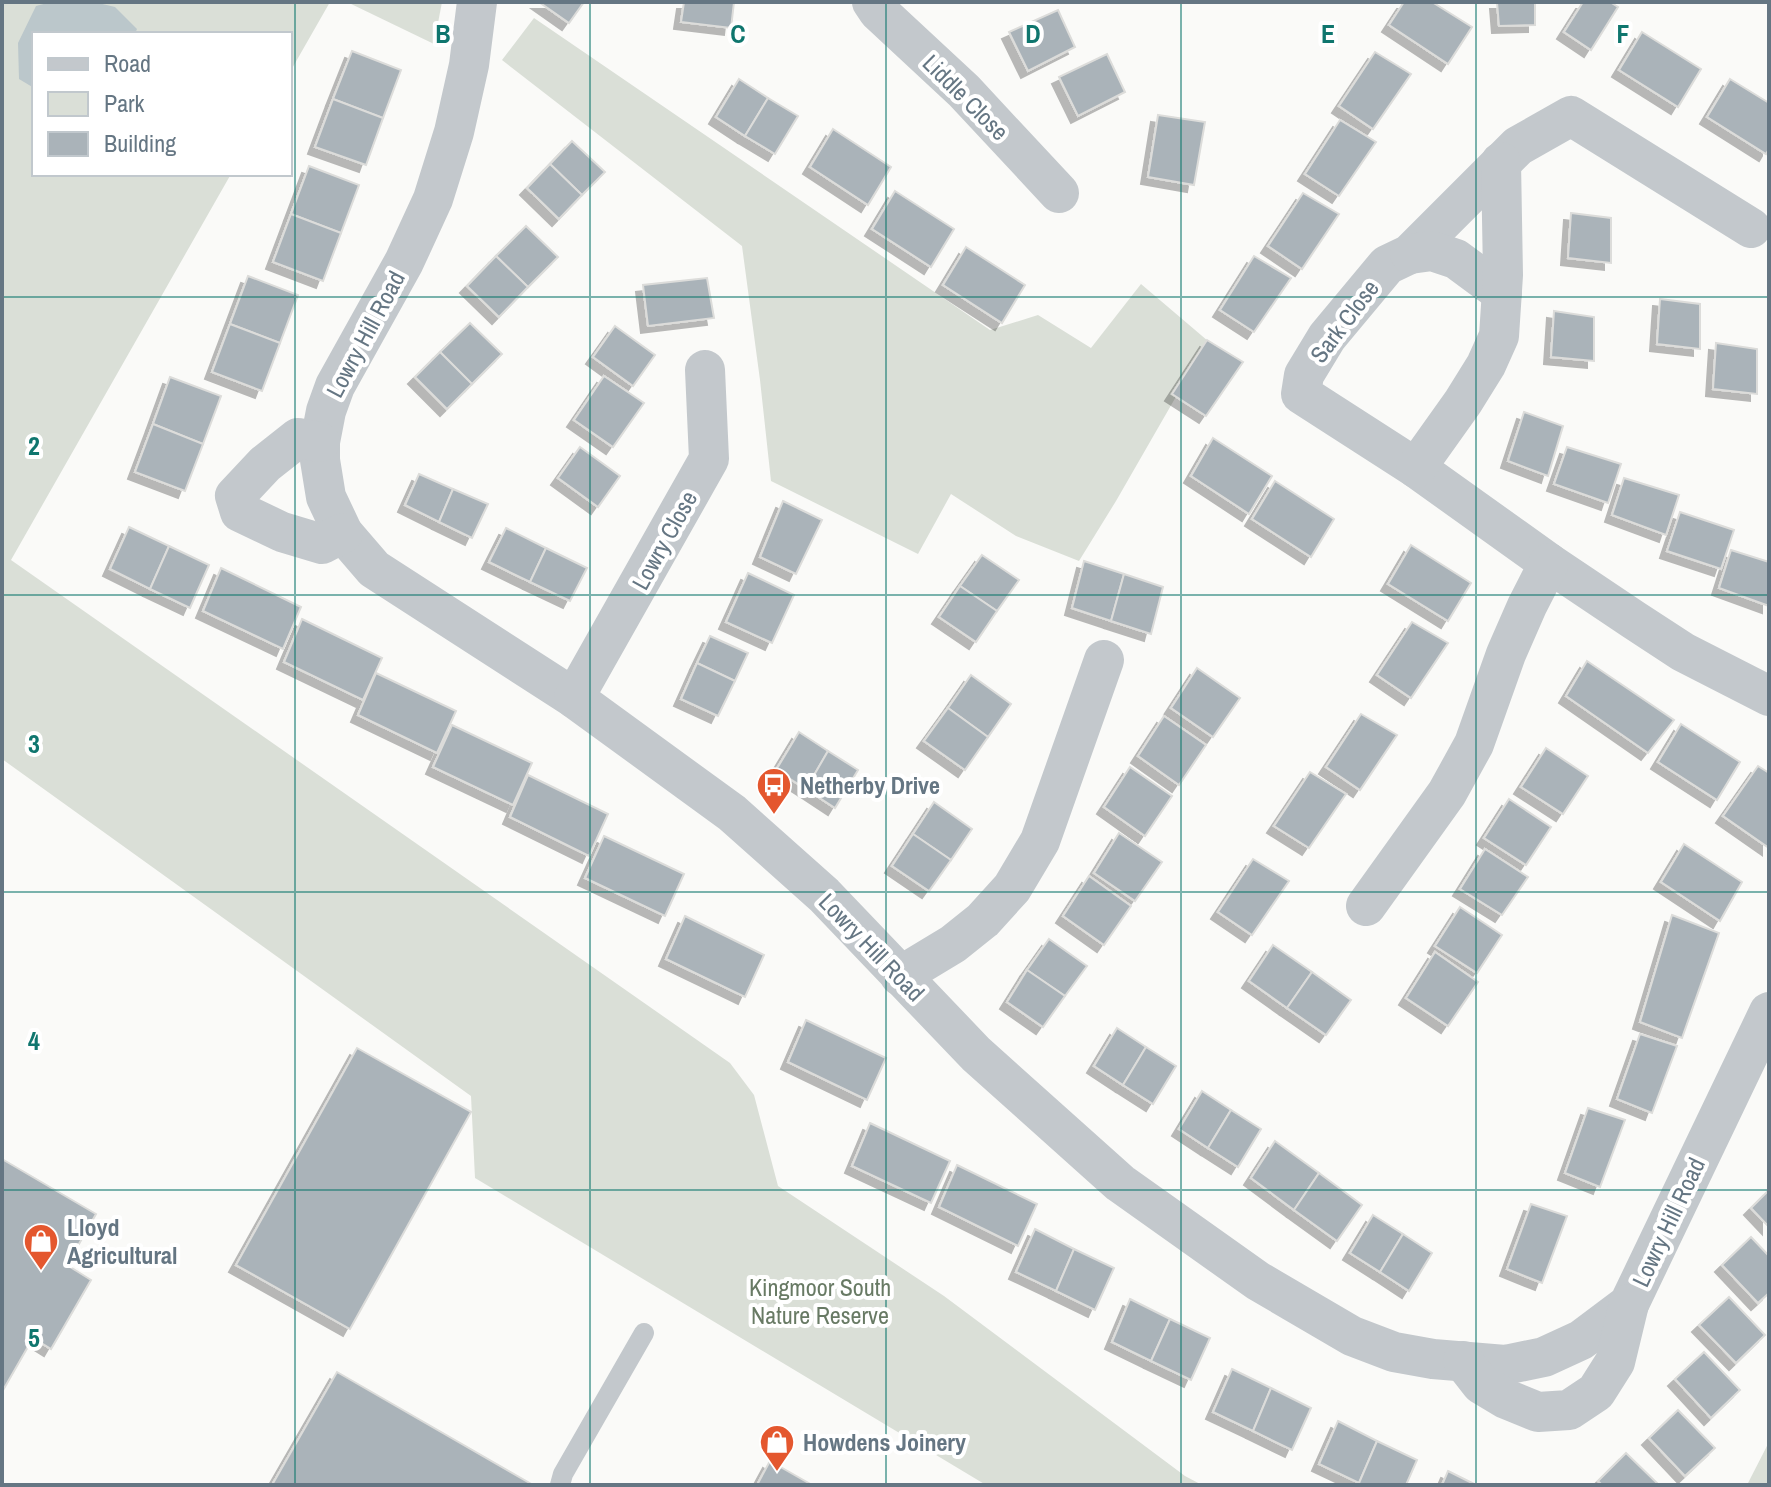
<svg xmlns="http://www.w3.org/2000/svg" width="1771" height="1487" viewBox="0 0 1771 1487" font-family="'Archivo Narrow',sans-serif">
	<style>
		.green { fill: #dadfd7 }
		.water { fill: #bbc7cb }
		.building { fill: #aab3b9; stroke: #dcdcda; stroke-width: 2; filter: url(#shadow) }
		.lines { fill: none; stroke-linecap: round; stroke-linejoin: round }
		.service { stroke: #c3c8cc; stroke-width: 20 }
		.minor { stroke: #c3c8cc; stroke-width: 40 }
		.grid { fill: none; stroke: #0f766e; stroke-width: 2; stroke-opacity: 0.55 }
		.labels { text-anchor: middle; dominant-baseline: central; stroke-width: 8; stroke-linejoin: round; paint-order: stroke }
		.street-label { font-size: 24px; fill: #657683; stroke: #fff }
		.poi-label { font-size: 24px; font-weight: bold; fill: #657683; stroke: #fff; text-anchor: start }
		.park-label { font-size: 24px; fill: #687a64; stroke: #fff }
		.grid-label { font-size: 26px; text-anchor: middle; font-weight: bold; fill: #0f766e; stroke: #fff; stroke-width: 8; stroke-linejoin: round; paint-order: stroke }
	</style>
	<defs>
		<filter id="shadow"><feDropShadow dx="-7" dy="7" stdDeviation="0" flood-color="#0004"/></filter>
	</defs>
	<rect width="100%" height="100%" fill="#fafaf8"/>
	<g class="green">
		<polygon points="2,2 330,2 290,72 290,34 34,34 34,174 231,174 11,560 730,1063 754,1095 778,1186 944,1296 1185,1476 1202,1485 986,1485 475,1178 471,1096 2,759"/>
		<polygon points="347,2 442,2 434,44"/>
		<polygon points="534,18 990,330 1038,315 1091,348 1141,284 1208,341 1116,501 1079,561 1016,536 951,494 918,554 771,481 760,380 742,246 502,60"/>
		<polygon points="1769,1442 1769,1485 1747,1485"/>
	</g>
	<polygon class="water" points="51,2 94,2 115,7 137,29 135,34 34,34 34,88 19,79 18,43 36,6"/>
	<g class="building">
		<polygon points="539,2 584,2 569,23"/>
		<polygon points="684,2 734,2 731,28 681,22"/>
		<polygon points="1404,2 1432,2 1472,27 1448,64 1389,25"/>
		<polygon points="1497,2 1535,2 1535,25 1499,26"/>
		<polygon points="1583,2 1610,2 1618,7 1591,50 1564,32"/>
		<polygon points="1058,10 1075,47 1028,71 1009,32"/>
		<polygon points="1642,32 1701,69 1678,107 1619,70"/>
		<polygon points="352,51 401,70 383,118 333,99"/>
		<polygon points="1375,52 1411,74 1373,129 1339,106"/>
		<polygon points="1107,54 1125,92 1078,116 1059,77"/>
		<polygon points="739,79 768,98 745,136 716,117"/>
		<polygon points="1730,79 1769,103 1769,149 1766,154 1707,117"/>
		<polygon points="768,98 798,116 775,154 745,136"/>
		<polygon points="333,99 383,118 366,165 315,147"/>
		<polygon points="1158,115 1205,122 1194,185 1148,177"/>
		<polygon points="1340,120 1376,142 1339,196 1305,174"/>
		<polygon points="833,129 891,167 868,205 810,167"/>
		<polygon points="572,141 605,172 582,195 550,164"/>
		<polygon points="550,164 582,195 559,219 527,188"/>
		<polygon points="309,166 359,185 341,233 291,214"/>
		<polygon points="895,191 954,229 931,267 872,229"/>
		<polygon points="1303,193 1339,214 1302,269 1268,246"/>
		<polygon points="1571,213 1611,218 1611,263 1568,258"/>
		<polygon points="291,214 341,233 323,281 273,262"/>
		<polygon points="526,226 558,257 528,287 496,256"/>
		<polygon points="966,247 1025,285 1002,323 943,285"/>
		<polygon points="496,256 528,287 499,317 467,286"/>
		<polygon points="1254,256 1291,278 1254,332 1220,310"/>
		<polygon points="248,276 298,295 280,343 230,324"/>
		<polygon points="707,278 714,318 648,326 643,285"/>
		<polygon points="1660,299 1700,304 1700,349 1657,344"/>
		<polygon points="1554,311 1594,317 1594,361 1551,357"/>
		<polygon points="470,323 502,354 472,384 440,352"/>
		<polygon points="230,324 280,343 262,391 212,372"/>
		<polygon points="615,326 655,355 633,386 593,357"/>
		<polygon points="1207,340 1243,362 1206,416 1172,394"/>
		<polygon points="1716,343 1757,349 1757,394 1713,389"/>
		<polygon points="440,352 472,384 447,409 415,377"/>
		<polygon points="604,376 644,403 613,447 574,420"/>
		<polygon points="170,377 221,396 203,444 153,424"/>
		<polygon points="1524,412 1563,426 1548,476 1508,461"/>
		<polygon points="153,424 203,444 185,491 135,472"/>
		<polygon points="1213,438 1272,476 1249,514 1191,476"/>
		<polygon points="580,447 620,476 598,507 558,478"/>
		<polygon points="1567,447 1621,464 1608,503 1554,484"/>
		<polygon points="419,474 453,489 439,522 405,505"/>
		<polygon points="1624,478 1679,495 1666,535 1612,515"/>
		<polygon points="1275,481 1334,519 1311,557 1252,519"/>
		<polygon points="453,489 488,504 472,538 439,522"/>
		<polygon points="783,501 822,520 796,574 760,557"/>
		<polygon points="1680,512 1734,530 1721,569 1667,551"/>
		<polygon points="129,527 169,546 150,589 110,569"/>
		<polygon points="506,528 546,548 530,582 489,562"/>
		<polygon points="1411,545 1471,583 1448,621 1388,584"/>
		<polygon points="169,546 209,565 190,608 150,589"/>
		<polygon points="546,548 587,568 570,601 530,582"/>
		<polygon points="1731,550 1769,562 1769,606 1719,588"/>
		<polygon points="982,555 1019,580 997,611 960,586"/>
		<polygon points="1084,561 1124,574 1111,621 1072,608"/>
		<polygon points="221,568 301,607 283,649 203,611"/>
		<polygon points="748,573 794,595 772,643 726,622"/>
		<polygon points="1124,574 1163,587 1151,634 1111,621"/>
		<polygon points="960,586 997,611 976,642 939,617"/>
		<polygon points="302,619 382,658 363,700 284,662"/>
		<polygon points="1412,622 1448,643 1411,698 1377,675"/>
		<polygon points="710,636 748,653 735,681 697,663"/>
		<polygon points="1587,661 1674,720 1648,753 1566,696"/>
		<polygon points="697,663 735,681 718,716 681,699"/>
		<polygon points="1197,668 1240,698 1213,737 1171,708"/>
		<polygon points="376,673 456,711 437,753 358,715"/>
		<polygon points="971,675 1011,704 988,737 948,708"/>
		<polygon points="948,708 988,737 965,770 924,741"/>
		<polygon points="1361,714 1397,735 1360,790 1326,767"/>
		<polygon points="1164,716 1206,745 1179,785 1138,756"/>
		<polygon points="1681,724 1740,762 1717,800 1658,762"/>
		<polygon points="452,725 532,763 513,805 433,767"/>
		<polygon points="799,732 828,751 806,789 776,770"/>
		<polygon points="1546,748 1588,776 1563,814 1521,787"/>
		<polygon points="828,751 858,770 835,808 806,789"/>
		<polygon points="1758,766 1769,773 1769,848 1723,816"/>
		<polygon points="1130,767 1172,796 1145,836 1104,807"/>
		<polygon points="1310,772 1346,794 1309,848 1274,826"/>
		<polygon points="528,775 608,814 589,856 510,817"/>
		<polygon points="1509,799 1551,827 1526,865 1484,838"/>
		<polygon points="934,802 972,829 951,860 913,834"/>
		<polygon points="1119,833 1162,862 1135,901 1094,873"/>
		<polygon points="913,834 951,860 929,891 892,866"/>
		<polygon points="604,836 684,874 665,916 585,878"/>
		<polygon points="1684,844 1742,882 1720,921 1661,882"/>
		<polygon points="1485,849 1528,877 1502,915 1460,889"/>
		<polygon points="1253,859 1289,881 1252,935 1218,912"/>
		<polygon points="1089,876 1131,906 1104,945 1063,916"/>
		<polygon points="1460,907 1502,935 1477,973 1435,946"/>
		<polygon points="1672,915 1719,933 1682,1038 1640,1022"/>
		<polygon points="685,916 764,955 745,997 666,959"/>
		<polygon points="1049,939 1087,966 1065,996 1027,970"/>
		<polygon points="1273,945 1312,972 1287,1008 1249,981"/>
		<polygon points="1435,952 1478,982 1448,1026 1406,998"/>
		<polygon points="1027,970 1065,996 1043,1027 1007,1002"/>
		<polygon points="1312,972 1351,1000 1326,1035 1287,1008"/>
		<polygon points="806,1020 886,1058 867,1100 788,1062"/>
		<polygon points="1117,1028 1146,1047 1123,1085 1094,1066"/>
		<polygon points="1640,1034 1677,1046 1652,1113 1617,1099"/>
		<polygon points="1146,1047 1176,1066 1153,1104 1123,1085"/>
		<polygon points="357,1048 471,1112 350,1329 236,1265"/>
		<polygon points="1202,1091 1231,1110 1208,1148 1179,1129"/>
		<polygon points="1588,1108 1625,1120 1600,1187 1565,1173"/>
		<polygon points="1231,1110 1261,1129 1238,1167 1208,1148"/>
		<polygon points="870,1123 950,1161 931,1203 852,1166"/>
		<polygon points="1275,1141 1319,1173 1294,1210 1251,1178"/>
		<polygon points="2,1159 96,1214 67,1265 91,1280 51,1349 33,1338 2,1392"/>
		<polygon points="957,1165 1037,1204 1018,1246 939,1207"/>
		<polygon points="1319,1173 1362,1205 1337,1241 1294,1210"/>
		<polygon points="1769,1190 1769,1227 1751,1208"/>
		<polygon points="1531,1204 1567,1216 1542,1283 1507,1269"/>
		<polygon points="1373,1215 1403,1234 1380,1272 1350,1253"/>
		<polygon points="1035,1229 1074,1249 1056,1291 1016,1272"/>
		<polygon points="1403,1234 1432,1253 1409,1291 1380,1272"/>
		<polygon points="1751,1237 1769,1256 1769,1293 1758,1303 1722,1265"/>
		<polygon points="1074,1249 1114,1268 1095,1310 1056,1291"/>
		<polygon points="1729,1297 1765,1335 1736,1363 1699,1325"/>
		<polygon points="1130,1299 1170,1319 1151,1361 1112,1342"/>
		<polygon points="1170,1319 1210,1338 1191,1380 1151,1361"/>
		<polygon points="1704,1352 1740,1390 1711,1418 1675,1379"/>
		<polygon points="1232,1369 1271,1388 1253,1431 1213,1412"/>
		<polygon points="337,1372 533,1485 272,1485"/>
		<polygon points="1271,1388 1311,1408 1292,1450 1253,1431"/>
		<polygon points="1678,1410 1715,1448 1685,1476 1649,1438"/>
		<polygon points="1338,1421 1377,1441 1359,1483 1319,1464"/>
		<polygon points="1377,1441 1417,1460 1406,1485 1362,1485 1359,1483"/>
		<polygon points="1626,1453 1659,1485 1602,1485 1598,1481"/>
		<polygon points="770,1461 812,1485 757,1485"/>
		<polygon points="1448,1471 1476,1485 1442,1485"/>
	</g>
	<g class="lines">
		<polyline class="service" points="560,1485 563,1474 644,1333"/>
		<g class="minor">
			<polyline points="477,2 469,65 454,132 433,199 404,262 335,386 326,411 320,442 320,460 326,497 343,533 374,569 574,698 732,813 824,895 976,1054 1120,1183 1258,1281 1352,1336 1394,1352 1433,1359 1505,1365 1544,1357 1581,1340 1629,1304 1769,1012"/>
			<polyline points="872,2 878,11 964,91 1059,193"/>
			<polyline points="1751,228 1571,116 1518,146 1410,254 1387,265 1327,337 1304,375 1301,394 1416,468 1549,563 1634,620 1683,652 1769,696"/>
			<polyline points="1410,254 1432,251 1456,259 1502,293"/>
			<polyline points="320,442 298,438 265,464 235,496 240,512 282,532 322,544 343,533"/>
			<polyline points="1416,468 1463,402 1486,365 1499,336 1503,275 1501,162"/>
			<polyline points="574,698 709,459 705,370"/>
			<polyline points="1366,906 1447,793 1474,744 1506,654 1527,606 1549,563"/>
			<polyline points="900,976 953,944 983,920 1012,888 1040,841 1104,660"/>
			<polyline points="1463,1361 1481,1384 1506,1399 1538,1412 1569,1410 1596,1392 1615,1362 1629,1304"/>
		</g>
	</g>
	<path class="grid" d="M295,2V1485M590,2V1485M886,2V1485M1181,2V1485M1476,2V1485M2,297H1769M2,595H1769M2,892H1769M2,1190H1769"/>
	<defs>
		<g id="bus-pin" transform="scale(1.8)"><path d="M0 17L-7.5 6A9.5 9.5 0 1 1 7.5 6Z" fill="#e4572e" stroke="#fff"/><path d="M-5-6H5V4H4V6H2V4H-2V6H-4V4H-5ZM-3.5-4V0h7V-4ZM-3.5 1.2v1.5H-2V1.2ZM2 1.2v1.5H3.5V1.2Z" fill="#fff"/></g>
		<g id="shop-pin" transform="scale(1.8)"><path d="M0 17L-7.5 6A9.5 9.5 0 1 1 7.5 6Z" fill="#e4572e" stroke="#fff"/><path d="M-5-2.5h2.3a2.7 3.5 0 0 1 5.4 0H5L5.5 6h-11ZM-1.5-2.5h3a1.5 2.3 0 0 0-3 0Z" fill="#fff"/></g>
	</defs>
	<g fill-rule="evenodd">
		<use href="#bus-pin" x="774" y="785"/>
		<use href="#shop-pin" x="41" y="1241"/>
		<use href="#shop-pin" x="777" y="1442"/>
	</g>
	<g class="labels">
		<g class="street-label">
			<text transform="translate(966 97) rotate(45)">Liddle Close</text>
			<text transform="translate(1344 321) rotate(-53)">Sark Close</text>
			<text transform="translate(365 334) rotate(-62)">Lowry Hill Road</text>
			<text transform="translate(664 540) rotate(-61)">Lowry Close</text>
			<text transform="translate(872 947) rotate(46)">Lowry Hill Road</text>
			<text transform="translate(1668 1222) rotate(-65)">Lowry Hill Road</text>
		</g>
		<g class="poi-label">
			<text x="800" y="785">Netherby Drive</text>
			<text x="67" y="1227">Lloyd<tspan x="67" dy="28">Agricultural</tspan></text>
			<text x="803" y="1442">Howdens Joinery</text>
		</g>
		<g class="park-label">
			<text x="820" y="1287">Kingmoor South<tspan x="820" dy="28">Nature Reserve</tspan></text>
		</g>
	</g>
	<g class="grid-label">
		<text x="443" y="43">B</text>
		<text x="738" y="43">C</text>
		<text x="1033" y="43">D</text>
		<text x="1328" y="43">E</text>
		<text x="1623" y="43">F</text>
		<text x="34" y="455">2</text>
		<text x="34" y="753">3</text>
		<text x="34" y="1050">4</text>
		<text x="34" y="1347">5</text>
	</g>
	<rect width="1771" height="1487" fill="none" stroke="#657683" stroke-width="8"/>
	<rect x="32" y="32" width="260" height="144" fill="#ffffff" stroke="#c1c8cd" stroke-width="2"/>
	<rect x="48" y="58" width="40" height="12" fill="#c3c8cc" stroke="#c1c8cd" stroke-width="2"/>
	<text x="104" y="72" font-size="24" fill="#657683">Road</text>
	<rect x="48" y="92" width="40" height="24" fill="#dadfd7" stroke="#c1c8cd" stroke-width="2"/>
	<text x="104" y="112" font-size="24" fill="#657683">Park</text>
	<rect x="48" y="132" width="40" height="24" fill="#aab3b9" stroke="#c1c8cd" stroke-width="2"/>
	<text x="104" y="152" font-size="24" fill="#657683">Building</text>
</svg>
